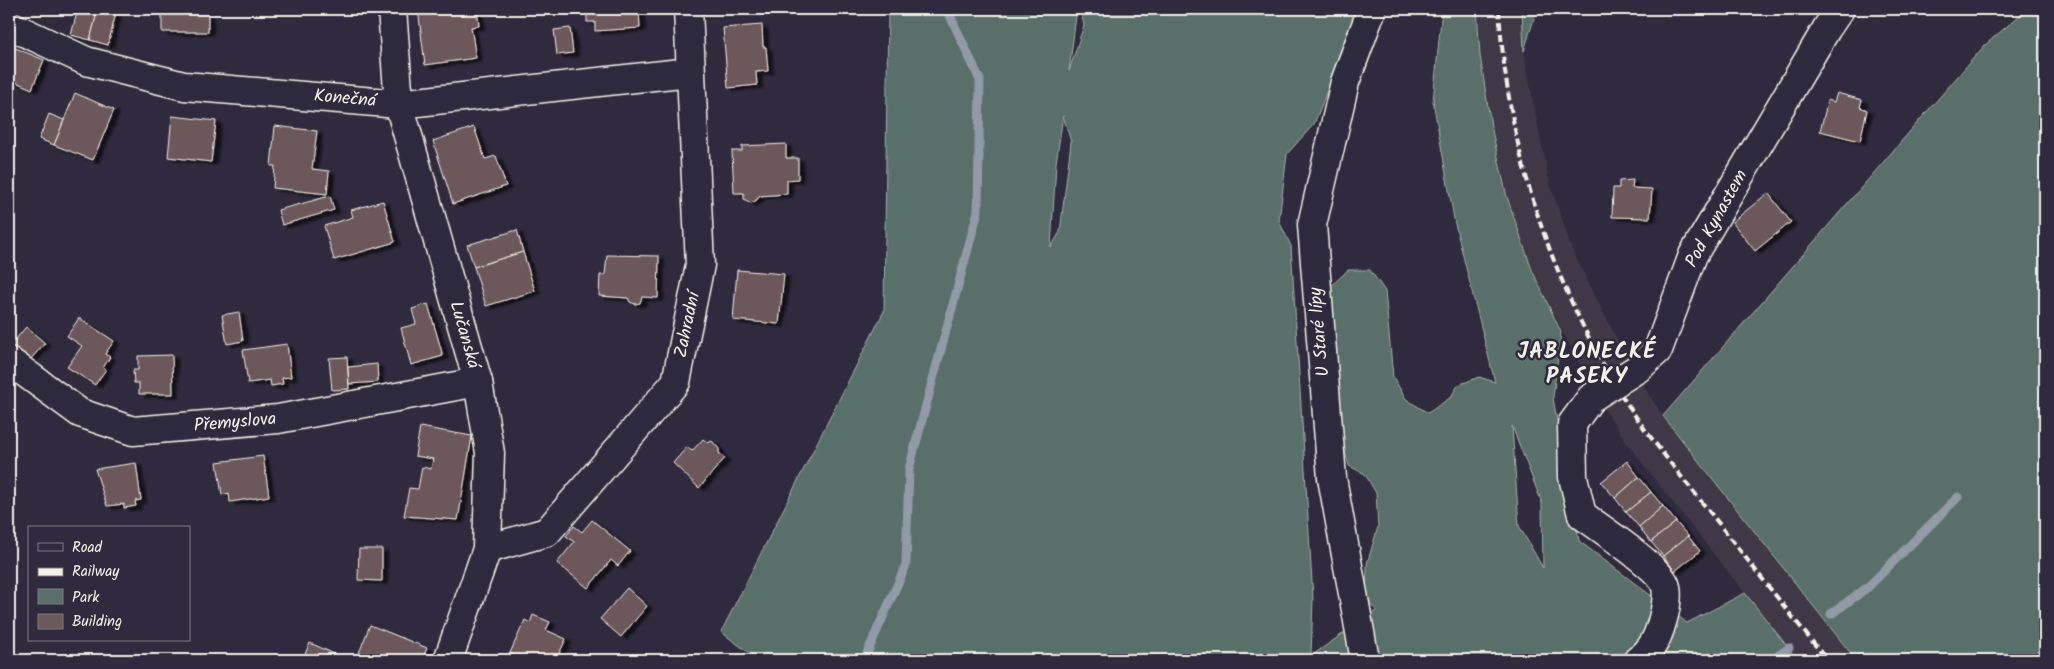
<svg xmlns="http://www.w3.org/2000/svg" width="2054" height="669" viewBox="0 0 2054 669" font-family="Kalam,sans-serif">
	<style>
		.built { fill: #413846 }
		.green { fill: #596f69; stroke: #a6b0a8; fill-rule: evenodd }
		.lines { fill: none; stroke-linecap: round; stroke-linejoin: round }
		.stream { stroke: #919aa6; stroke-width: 9 }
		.building { fill: #6c595a; stroke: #f4f1e8; filter: url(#shadow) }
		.street-casing { stroke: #f4f1e8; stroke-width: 31 }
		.street { stroke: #2f2a3d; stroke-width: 28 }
		.rail { stroke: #f4f1e8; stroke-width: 4; stroke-dasharray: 8 4; stroke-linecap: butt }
		.street-bridge-casing { stroke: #f4f1e8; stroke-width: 31; stroke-linecap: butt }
		.street-bridge { stroke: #2f2a3d; stroke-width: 28 }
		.labels { text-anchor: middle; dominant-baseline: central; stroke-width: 5; stroke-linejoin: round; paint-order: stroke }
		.street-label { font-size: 18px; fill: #f4f1e8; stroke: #2f2a3d }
		.district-label { font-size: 22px; font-weight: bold; letter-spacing: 1px; fill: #f4f1e8; stroke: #2f2a3d }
	</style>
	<defs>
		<filter id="shadow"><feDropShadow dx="5.5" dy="3" stdDeviation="1" flood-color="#0009"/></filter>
	</defs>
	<rect width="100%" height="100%" fill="#2f2a3d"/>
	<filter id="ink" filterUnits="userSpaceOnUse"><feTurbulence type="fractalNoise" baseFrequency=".02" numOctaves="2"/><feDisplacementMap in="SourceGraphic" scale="10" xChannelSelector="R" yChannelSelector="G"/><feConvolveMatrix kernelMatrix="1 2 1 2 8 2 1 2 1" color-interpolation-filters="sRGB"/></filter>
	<g filter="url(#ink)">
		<polygon class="built" points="1477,9 1522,9 1524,51 1536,117 1550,184 1573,252 1631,367 1663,416 1702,466 1856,660 1798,660 1666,494 1627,443 1592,390 1532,270 1507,197 1491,126 1480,56"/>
		<g class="green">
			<path d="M888,9H1077L1069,71L1084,25L1080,9H1356L1345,46L1314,124L1287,154L1279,221L1291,246L1313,598L1311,656L1377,610L1366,602L1367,564L1378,527L1376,493L1365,474L1349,466L1335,415L1326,291L1348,270H1370L1385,291L1393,377L1406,399L1428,413L1451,397L1458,385L1479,377L1495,382L1455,224L1433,101L1442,9H1477L1480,56L1491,126L1507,197L1532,270L1561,332L1553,398L1579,541L1687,623L1745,593L1798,660H1180L1143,653L1131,660H759L721,632L884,311ZM1063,116L1071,142L1060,232L1051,247L1056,163ZM1512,426L1542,503L1543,568L1519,526Z"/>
			<polygon points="1522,9 1537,9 1524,51"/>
			<polygon points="2027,9 2045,9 2045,660 1856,660 1663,416 1984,46"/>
		</g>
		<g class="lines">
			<g class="stream">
				<polyline points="1831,614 1868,587 1958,497"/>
				<polyline points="864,660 906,565 909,469 978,211 980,80 947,9"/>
				<polyline points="1772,660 1789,648"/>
			</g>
		</g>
		<g class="building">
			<polygon points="78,9 98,9 90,40 71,35"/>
			<polygon points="98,9 116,13 108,45 90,40"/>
			<rect x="162" y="9" width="46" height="23"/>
			<polygon points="418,9 477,9 479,26 471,27 476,58 425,65"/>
			<polygon points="587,9 639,9 640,28 595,31 595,22 587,22"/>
			<polygon points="762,25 763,47 766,47 768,71 756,72 757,85 728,88 723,28"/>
			<polygon points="570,28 573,53 557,55 554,30"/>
			<polygon points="13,47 44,60 32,89 9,79 9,58"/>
			<polygon points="75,93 114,110 93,160 54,145"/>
			<polygon points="1837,93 1862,100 1860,107 1867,110 1860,141 1820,131 1828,100 1834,102"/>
			<polygon points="49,114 64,120 54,145 39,139"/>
			<polygon points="172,116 216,121 211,162 168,157"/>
			<polygon points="275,126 317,131 312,169 329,171 327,194 273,188 275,166 271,166"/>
			<polygon points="474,127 485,159 496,156 506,186 453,204 433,141"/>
			<polygon points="786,144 786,158 798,158 798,179 787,180 787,194 759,196 757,200 751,203 744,199 744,193 734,193 732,151 742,151 742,146"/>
			<polygon points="1633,180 1632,188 1652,189 1650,218 1612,217 1613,188 1619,188 1619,181"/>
			<polygon points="1768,193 1791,222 1755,251 1732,222"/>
			<polygon points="330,196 334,210 282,225 278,210"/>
			<polygon points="383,201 395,242 334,260 324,226 353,217 351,210"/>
			<polygon points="517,230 523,252 474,267 467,245"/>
			<polygon points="523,252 535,291 486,306 474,267"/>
			<polygon points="607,255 659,256 658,298 642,297 640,303 635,304 630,302 628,298 599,296 600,275 605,275"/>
			<polygon points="737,270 784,274 779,324 733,320"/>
			<polygon points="428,304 443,356 411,365 401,328 416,324 412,309"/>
			<polygon points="239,312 243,341 227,344 222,315"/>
			<polygon points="79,318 114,341 105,354 110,357 103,368 106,369 95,385 67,367 82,346 67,336"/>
			<polygon points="26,327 45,343 29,361 11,345"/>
			<polygon points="287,344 291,377 282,378 283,384 271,386 270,380 248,383 243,350"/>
			<polygon points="172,355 173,394 139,394 139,383 134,383 133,370 138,370 138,356"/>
			<polygon points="347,357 349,389 332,390 329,358"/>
			<polygon points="377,364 378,382 349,384 348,367"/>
			<polygon points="420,427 472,436 458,520 404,516 409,488 418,489 422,467 431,469 433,459 415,456"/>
			<polygon points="703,439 708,443 712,441 719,449 719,453 725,458 699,488 673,463 687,447 692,451"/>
			<polygon points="263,456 269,496 230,502 229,493 222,495 217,462"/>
			<polygon points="1627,461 1639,477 1615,498 1601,482"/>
			<polygon points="136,463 141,500 135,501 136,506 124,508 124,504 107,506 95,469"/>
			<polygon points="1639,477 1651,492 1626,512 1615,498"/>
			<polygon points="1651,492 1663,506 1639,527 1626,512"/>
			<polygon points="1663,506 1676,522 1651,542 1639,527"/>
			<polygon points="592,520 630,551 618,566 611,560 588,588 557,563 574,542 566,536 574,526 582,532"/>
			<polygon points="1676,522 1688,536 1663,556 1651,542"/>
			<polygon points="1688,536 1700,551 1675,571 1663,556"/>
			<polygon points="359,549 382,549 382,581 358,580"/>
			<polygon points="627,588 647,606 621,637 600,619"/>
			<polygon points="533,615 550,622 546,630 566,639 556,660 525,660 510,653 525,620 530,623"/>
			<polygon points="370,625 427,648 422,660 363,660 357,658"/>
			<polygon points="310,643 348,660 312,660 304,656"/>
		</g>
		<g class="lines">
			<g class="street-casing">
				<g id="street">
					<polyline points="392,9 399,104 478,382 490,453 487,549 448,660"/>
					<polyline points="9,25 86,61 184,86 399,104 690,72"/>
					<polyline points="9,361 80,413 133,431 278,419 478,382"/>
					<polyline points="1637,369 1658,350 1693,255 1827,28 1840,9"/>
					<path d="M1591,398L1572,424L1573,477L1582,515C1599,527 1658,567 1665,584C1669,594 1665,612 1662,622C1658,637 1652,651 1638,660"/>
					<polyline points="487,549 547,532 676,382 700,265 688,9"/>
					<polyline points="1365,660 1332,478 1312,225 1345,82 1372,9"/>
				</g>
			</g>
			<use href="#street" class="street"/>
			<path class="rail" d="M1499,9C1507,141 1544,263 1611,378C1638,424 1672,465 1705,506C1746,558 1786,609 1827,660"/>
			<g class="street-bridge-casing">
				<polyline id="street-bridge" points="1591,398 1637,369"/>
			</g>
			<use href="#street-bridge" class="street-bridge"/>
		</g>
	</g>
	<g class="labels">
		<g class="street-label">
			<text transform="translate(345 99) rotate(5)">Konečná</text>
			<text transform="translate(1717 219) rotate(-61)">Pod Kynastem</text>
			<text transform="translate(688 325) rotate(-78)">Zahradní</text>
			<text transform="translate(1320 332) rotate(-95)">U Staré lípy</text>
			<text transform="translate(464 335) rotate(74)">Lučanská</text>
			<text transform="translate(235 423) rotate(-5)">Přemyslova</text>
		</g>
		<g class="district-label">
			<text x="1587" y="352">JABLONECKÉ<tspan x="1587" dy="25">PASEKY</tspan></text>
		</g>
	</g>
	<rect width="2054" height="669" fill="none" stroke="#2f2a3d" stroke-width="30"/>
	<rect x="15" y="15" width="2024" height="639" fill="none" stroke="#f4f1e8" stroke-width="2" filter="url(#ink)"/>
	<rect x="28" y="526" width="162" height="115" fill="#2f2a3d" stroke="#7e7a81"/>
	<rect x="38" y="543" width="25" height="8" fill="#2f2a3d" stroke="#7e7a81"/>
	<text x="72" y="552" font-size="15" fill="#f4f1e8">Road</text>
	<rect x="38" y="568" width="25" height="8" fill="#f4f1e8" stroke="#7e7a81"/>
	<text x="72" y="576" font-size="15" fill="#f4f1e8">Railway</text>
	<rect x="38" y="589" width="25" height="15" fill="#596f69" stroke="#7e7a81"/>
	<text x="72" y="602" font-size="15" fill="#f4f1e8">Park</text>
	<rect x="38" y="614" width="25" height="15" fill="#6c595a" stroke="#7e7a81"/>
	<text x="72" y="626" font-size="15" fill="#f4f1e8">Building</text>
</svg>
